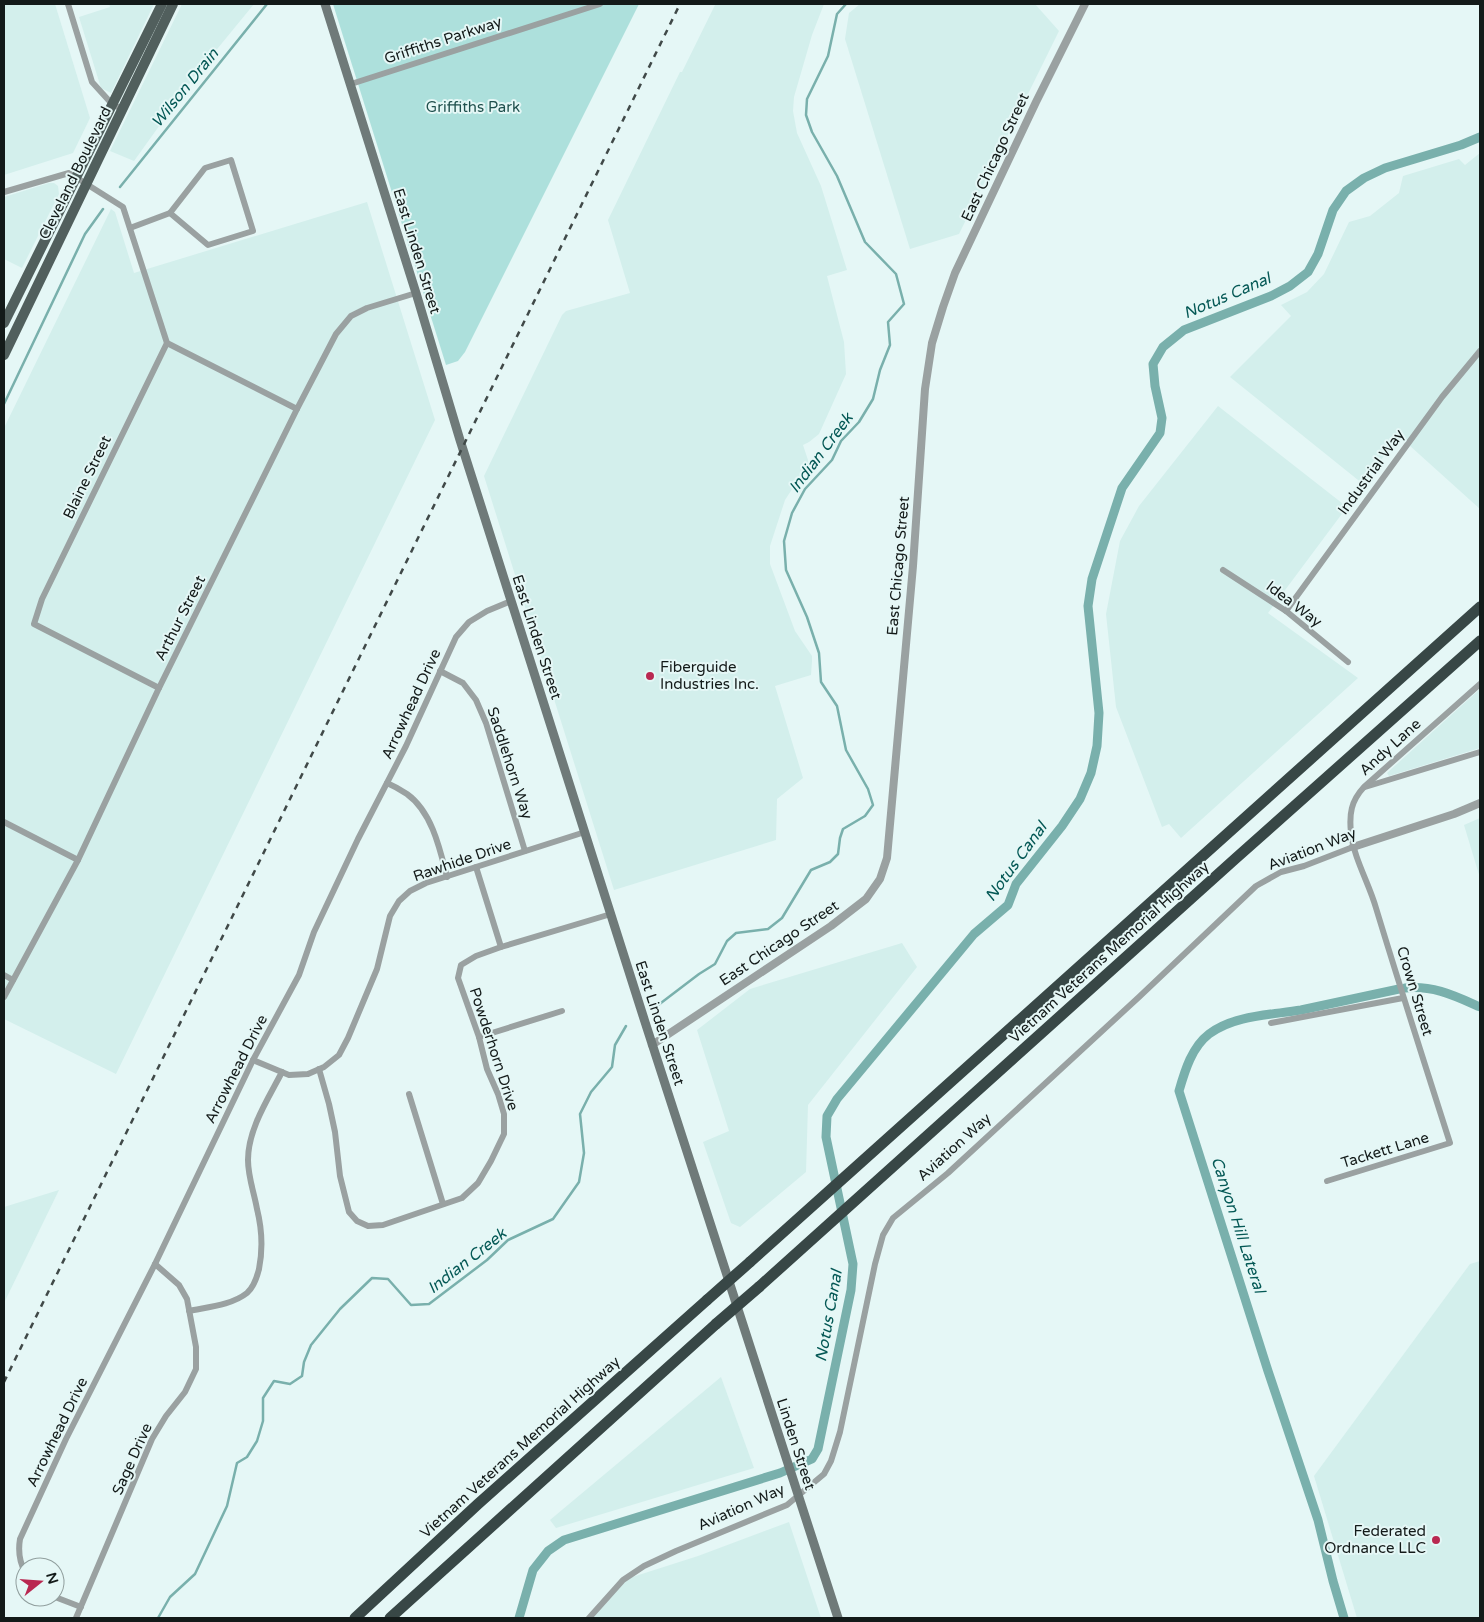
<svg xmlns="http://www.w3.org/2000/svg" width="1484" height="1622" viewBox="0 0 1484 1622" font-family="'Varela Round',sans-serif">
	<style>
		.built { fill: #d3efec }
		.green { fill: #ade0dc }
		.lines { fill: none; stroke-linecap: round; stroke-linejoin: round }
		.stream { stroke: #79b0ac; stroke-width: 2.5 }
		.canal { stroke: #79b0ac; stroke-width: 9 }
		.minor { stroke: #9aa1a1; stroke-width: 6 }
		.tertiary { stroke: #9aa1a1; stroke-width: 8 }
		.secondary { stroke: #6f7a79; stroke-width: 9 }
		.primary { stroke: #515f5d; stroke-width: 10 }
		.motorway { stroke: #384746; stroke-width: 11 }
		.rail { stroke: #404948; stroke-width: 2.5; stroke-dasharray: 6 6; stroke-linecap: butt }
		.motorway-bridge { stroke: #384746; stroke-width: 11 }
		.poi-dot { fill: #b92851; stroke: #e5f7f6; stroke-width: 2 }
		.labels { text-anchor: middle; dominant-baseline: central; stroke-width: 4; stroke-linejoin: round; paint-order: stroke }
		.street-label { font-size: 15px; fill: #131a19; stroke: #e5f7f6 }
		.park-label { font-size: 15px; fill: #1f504d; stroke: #e5f7f6 }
		.poi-label { font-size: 15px; fill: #131a19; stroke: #e5f7f6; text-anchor: start }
		.water-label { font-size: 16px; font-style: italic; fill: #045855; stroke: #e5f7f6 }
	</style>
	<rect width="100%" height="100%" fill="#e5f7f6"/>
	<g class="built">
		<polygon points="4,4 55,4 90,118 73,153 4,175"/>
		<polygon points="109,4 154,4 111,93 101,88 79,17 110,7"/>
		<polygon points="182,4 254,4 195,76 134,161 110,151"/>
		<polygon points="718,4 824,4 812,35 794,97 793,111 797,133 821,186 847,270 827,276 844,342 846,374 819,434 809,442 803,445 809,463 785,500 770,546 770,564 795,631 812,656 812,661 811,675 775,686 803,778 777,799 776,840 614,890 484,476 562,315 566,311 630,293 608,220 680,72 682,72 715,5"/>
		<polygon points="860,4 1035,4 1059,31 959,234 910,249 845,39 849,13"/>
		<polygon points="1480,153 1480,509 1399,436 1363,484 1230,377 1291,316 1281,305 1307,292 1324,274 1349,222 1370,216 1399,193 1403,176 1459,159 1465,165"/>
		<polygon points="49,183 54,183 58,186 59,194 22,268 4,259 4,197"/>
		<polygon points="367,202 435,420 116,1074 4,1019 4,428 111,209 115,212 134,273"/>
		<polygon points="1218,406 1347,507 1268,613 1358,678 1181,838 1169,824 1162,827 1116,707 1106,614 1120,541 1139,506"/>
		<polygon points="1480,689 1480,748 1389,776 1387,773"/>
		<polygon points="1480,818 1480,878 1464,825"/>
		<polygon points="902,943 917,967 808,1105 806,1172 740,1227 731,1223 703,1142 729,1131 697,1030 750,989"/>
		<polygon points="59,1190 4,1303 4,1207"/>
		<polygon points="1480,1261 1480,1618 1357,1618 1314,1476 1470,1264"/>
		<polygon points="721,1377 754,1468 556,1528 550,1520"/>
		<polygon points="789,1522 821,1618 591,1618 623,1580 698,1556"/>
	</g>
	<polygon class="green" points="333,4 639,4 465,352 458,361 446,365"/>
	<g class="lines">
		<g class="stream">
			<polyline points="120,187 267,4"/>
			<polyline points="4,404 85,234 103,209"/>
			<polyline points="653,1009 699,974 715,964 727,941 736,933 768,929 782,918 811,870 830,862 838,854 840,838 843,829 865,816 873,805 868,789 846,750 837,706 821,682 819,653 807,617 786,570 784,541 792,513 805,489 832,460 841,441 859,422 873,399 880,370 890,345 888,322 904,304 896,274 865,242 837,176 812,132 806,115 807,99 828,56 837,14 846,4"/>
			<polyline points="158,1618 170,1597 195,1574 227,1506 237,1463 247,1457 257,1441 263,1421 263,1398 274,1381 290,1384 302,1376 304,1362 311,1345 340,1309 372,1278 388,1279 411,1305 429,1304 487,1260 508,1240 553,1219 579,1182 584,1153 580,1114 591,1092 612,1067 615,1045 626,1026"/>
		</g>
		<g class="canal">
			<path d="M1405,988C1433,985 1455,996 1480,1007"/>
			<polyline points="519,1618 533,1570 548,1551 564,1540 780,1473 812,1459 818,1449 851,1290 853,1264 826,1137 827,1116 837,1099 974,934 1008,905 1016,884 1062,826 1080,799 1091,773 1097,746 1099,713 1088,606 1092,579 1122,488 1160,433 1162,418 1155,386 1153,364 1163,347 1184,330 1271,296 1290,286 1308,272 1318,254 1333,210 1346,191 1364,178 1385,168 1461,145 1480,137"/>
			<path d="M1344,1618L1333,1581L1318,1520L1268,1371L1179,1091C1185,1070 1192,1047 1209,1034C1234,1015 1271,1015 1301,1010C1334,1003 1366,996 1399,989"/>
		</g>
		<g class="minor">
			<polyline points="68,4 92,82 112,104 122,109"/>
			<polyline points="351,84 600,4"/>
			<polygon points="231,160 253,231 208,245 170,213 205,168"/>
			<polyline points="4,192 69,173 123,207 167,343 297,409"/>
			<polyline points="130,228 170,213"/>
			<polyline points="1223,570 1286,611 1348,662"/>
			<polyline points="1286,611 1442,397 1480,351"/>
			<polyline points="440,671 463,683 476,700 486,723 525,851"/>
			<polyline points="159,688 34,624 42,599 167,343"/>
			<path d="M387,783C394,786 401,790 407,794C432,812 440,849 447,877"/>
			<polyline points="1365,787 1480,752"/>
			<polyline points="4,822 78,860"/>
			<polyline points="476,867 501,947"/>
			<polyline points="4,975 13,980"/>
			<polyline points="4,997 78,860 159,688 297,409 336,334 351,316 367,308 416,293"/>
			<polyline points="1271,1023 1403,998"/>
			<polyline points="479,1037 562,1011"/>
			<polyline points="253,1060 289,1075 308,1074 324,1067 339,1055 348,1038 377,969 390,916 399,901 410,891 426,883 585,832"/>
			<polyline points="319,1069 329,1104 335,1132 340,1176 349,1212 357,1221 368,1226 383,1225 462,1198 478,1183 491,1161 504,1134 504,1114 498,1094 487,1069 479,1037 458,978 461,965 476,956 501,947 611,914"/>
			<polyline points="409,1094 443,1204"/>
			<path d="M1327,1181L1450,1143C1425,1065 1400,987 1376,908C1369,883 1354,859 1351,833C1349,814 1351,801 1364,787L1480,684"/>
			<path d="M189,1311C208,1307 232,1305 247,1293C254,1287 257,1277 259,1269C263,1249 262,1229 257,1209C254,1192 248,1177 248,1160C248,1129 268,1099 282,1072"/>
			<path d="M25,1572C19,1561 18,1551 20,1539L66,1439L155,1264L253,1060L299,975L314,932L358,839L406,746L456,637L469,622L487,611L511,601"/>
			<polyline points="55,1597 81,1607"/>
			<polyline points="76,1618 152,1439 166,1416 185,1392 196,1369 196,1347 187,1299 179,1285 155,1264"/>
			<polyline points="589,1618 623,1580 644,1566 676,1551 787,1505 824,1474 831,1461 840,1432 875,1264 883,1235 893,1218 948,1173 1139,997 1256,886 1281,872 1304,866 1353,847"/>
		</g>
		<g class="tertiary">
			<polyline points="1353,847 1454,814 1480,803"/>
			<polyline points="652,1045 831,926 866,899 880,879 887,858 913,566 925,389 932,343 943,307 955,273 1036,102 1085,4"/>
		</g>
		<polyline class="secondary" points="325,4 416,293 460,440 645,1022 838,1618"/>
		<g class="primary">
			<polyline points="4,323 162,4"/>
			<polyline points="4,355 173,4"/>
		</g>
		<g class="motorway">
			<polyline points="750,1262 1480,607"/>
			<polyline points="759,1287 1235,859 1480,641"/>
			<polyline points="355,1618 478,1504 707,1300"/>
			<polyline points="390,1618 716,1324"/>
		</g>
		<polyline class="rail" points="4,1382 680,4"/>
		<g class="motorway-bridge">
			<polyline points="707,1300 750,1262"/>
			<polyline points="716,1324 759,1287"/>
		</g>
	</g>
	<g class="poi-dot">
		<circle cx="650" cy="676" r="5"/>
		<circle cx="1436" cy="1540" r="5"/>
	</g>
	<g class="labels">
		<g class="street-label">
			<text transform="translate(443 40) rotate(-18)">Griffiths Parkway</text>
			<text transform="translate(995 157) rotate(-65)">East Chicago Street</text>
			<text transform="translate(75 173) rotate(-64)">Cleveland Boulevard</text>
			<text transform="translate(417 251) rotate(73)">East Linden Street</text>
			<text transform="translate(1371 472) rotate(-54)">Industrial Way</text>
			<text transform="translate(87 477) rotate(-64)">Blaine Street</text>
			<text transform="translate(898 566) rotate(-85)">East Chicago Street</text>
			<text transform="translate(1294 604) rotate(37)">Idea Way</text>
			<text transform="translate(180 618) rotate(-63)">Arthur Street</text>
			<text transform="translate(537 637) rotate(72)">East Linden Street</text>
			<text transform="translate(411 704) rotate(-65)">Arrowhead Drive</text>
			<text transform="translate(1390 747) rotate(-42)">Andy Lane</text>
			<text transform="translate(510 763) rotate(72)">Saddlehorn Way</text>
			<text transform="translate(1312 849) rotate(-21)">Aviation Way</text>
			<text transform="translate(462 860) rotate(-19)">Rawhide Drive</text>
			<text transform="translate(779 943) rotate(-34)">East Chicago Street</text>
			<text transform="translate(1109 952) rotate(-42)">Vietnam Veterans Memorial Highway</text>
			<text transform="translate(1415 991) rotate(73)">Crown Street</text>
			<text transform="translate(660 1023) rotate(72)">East Linden Street</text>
			<text transform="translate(494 1049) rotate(72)">Powderhorn Drive</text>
			<text transform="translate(236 1069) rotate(-63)">Arrowhead Drive</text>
			<text transform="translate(954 1147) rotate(-42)">Aviation Way</text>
			<text transform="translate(1385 1150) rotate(-17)">Tackett Lane</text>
			<text transform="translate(57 1432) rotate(-64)">Arrowhead Drive</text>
			<text transform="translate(796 1444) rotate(72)">Linden Street</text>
			<text transform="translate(520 1447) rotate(-42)">Vietnam Veterans Memorial Highway</text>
			<text transform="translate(132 1459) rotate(-66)">Sage Drive</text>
			<text transform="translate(741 1507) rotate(-24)">Aviation Way</text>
		</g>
		<g class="park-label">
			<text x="473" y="107">Griffiths Park</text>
		</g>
		<g class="poi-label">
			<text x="660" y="667">Fiberguide<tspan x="660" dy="17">Industries Inc.</tspan></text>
			<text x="1426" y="1531" text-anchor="end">Federated<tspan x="1426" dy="17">Ordnance LLC</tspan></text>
		</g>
		<g class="water-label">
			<text transform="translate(185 88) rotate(-51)">Wilson Drain</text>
			<text transform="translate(1227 296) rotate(-23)">Notus Canal</text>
			<text transform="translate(821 453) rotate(-53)">Indian Creek</text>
			<text transform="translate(1016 862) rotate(-54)">Notus Canal</text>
			<text transform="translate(1238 1225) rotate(72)">Canyon Hill Lateral</text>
			<text transform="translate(467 1261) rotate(-38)">Indian Creek</text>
			<text transform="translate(829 1316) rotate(-80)">Notus Canal</text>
		</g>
	</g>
	<rect width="1484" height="1622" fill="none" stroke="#131a19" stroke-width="10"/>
	<g transform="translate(40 1582) rotate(73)"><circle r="24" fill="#e5f7f6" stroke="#919f9e"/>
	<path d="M0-4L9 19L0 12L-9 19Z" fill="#b92851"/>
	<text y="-8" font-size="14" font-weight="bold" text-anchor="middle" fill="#131a19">N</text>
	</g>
</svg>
